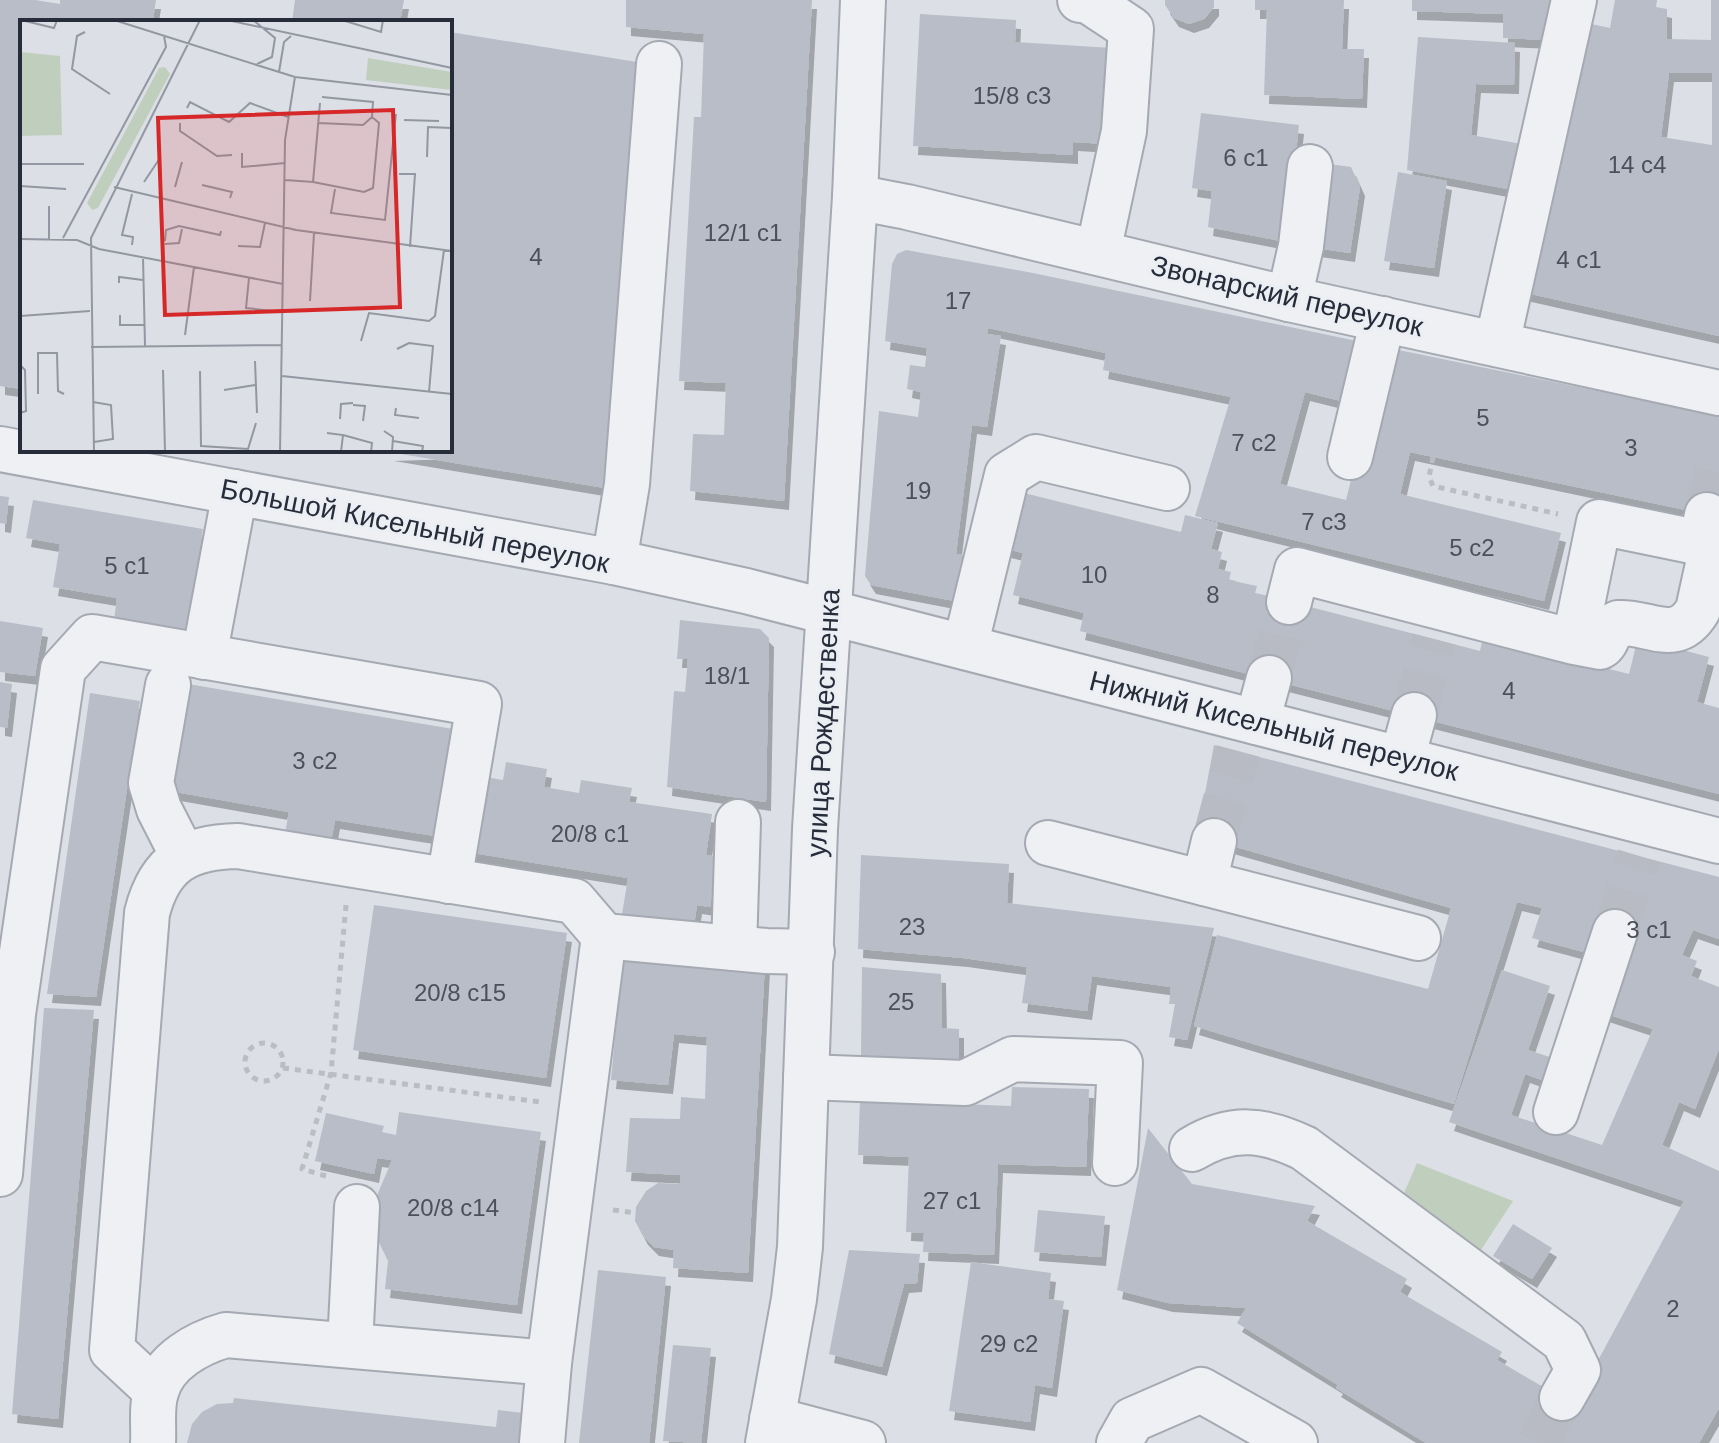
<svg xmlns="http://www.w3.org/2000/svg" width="1719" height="1443" viewBox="0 0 1719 1443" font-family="Arial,sans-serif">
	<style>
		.green { fill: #c0cfbd }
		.building { fill: #b9bdc7; fill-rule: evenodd; filter: url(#shadow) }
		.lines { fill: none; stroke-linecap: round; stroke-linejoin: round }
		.minor-tunnel { stroke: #b8bbc3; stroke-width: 44; stroke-dasharray: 44 22; stroke-linecap: butt }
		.minor-casing { stroke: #a5a9b2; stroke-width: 48 }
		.path { stroke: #babdc4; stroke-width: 5; stroke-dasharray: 6 6; stroke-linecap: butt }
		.minor { stroke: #eef0f4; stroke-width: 44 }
		.labels { text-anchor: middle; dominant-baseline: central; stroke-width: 6; stroke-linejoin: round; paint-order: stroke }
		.number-label { font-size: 24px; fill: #4b505d }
		.street-label { font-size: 28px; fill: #262c3a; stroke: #ebeef3 }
		.inset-road { fill: none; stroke: #9397a1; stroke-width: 2 }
		.view { fill: #d62828; fill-opacity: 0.15; stroke: #d62828; stroke-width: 4 }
		.inset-edge { fill: none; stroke: #262c3a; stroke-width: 4 }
	</style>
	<defs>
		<filter id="shadow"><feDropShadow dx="5" dy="9" stdDeviation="0" flood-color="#0004"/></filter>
	</defs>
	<rect width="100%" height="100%" fill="#dcdfe5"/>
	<polygon class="green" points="1417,1163 1513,1201 1477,1256 1401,1200"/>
	<g class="building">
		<polygon points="0,0 35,0 60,4 60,0 156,0 153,19 160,20 22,22 22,389 0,386"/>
		<polygon points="295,0 404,0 400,22 292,22"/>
		<polygon points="626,0 812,0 784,501 690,491 693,434 724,435 726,383 679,381 694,117 701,117 704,34 626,27"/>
		<polygon points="1165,0 1214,0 1214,7 1204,19 1189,24 1174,18 1165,5"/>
		<polygon points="1255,0 1344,0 1342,49 1364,49 1362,99 1264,95 1267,10 1255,10"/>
		<polygon points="1412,0 1551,0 1549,40 1503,38 1503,14 1412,11"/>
		<path d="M1615,0H1657L1656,7L1667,9V39L1711,40V0H1719V336L1522,292L1587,23L1610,28ZM1669,73H1712V145L1661,137Z"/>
		<polygon points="920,14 1016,20 1015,42 1112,48 1106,144 1073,142 1073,155 913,146"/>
		<polygon points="450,32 637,62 605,488 389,452 450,450"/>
		<polygon points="1418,37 1515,43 1514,85 1476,84 1471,135 1533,146 1524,192 1407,170"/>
		<polygon points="1201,113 1299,125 1286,242 1208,227 1212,191 1192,188"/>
		<polygon points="1329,164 1351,167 1360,187 1350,253 1316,248"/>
		<polygon points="1398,172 1447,181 1434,268 1384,261"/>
		<polygon points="906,250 1033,273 1371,344 1357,405 1305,392 1280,484 1346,500 1384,347 1719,416 1719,517 1410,452 1400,494 1561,533 1544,601 1195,516 1231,397 1103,370 1106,353 988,328 987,334 1001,336 987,427 972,425 956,554 971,556 965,603 871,585 865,576 879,411 918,417 921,392 907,389 910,365 925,367 927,348 885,341 892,264 897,254"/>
		<polygon points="1016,491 1181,532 1185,515 1218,523 1211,549 1222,552 1218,569 1231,572 1229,580 1257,586 1255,593 1264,595 1480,651 1483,637 1629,674 1638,638 1709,657 1697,702 1719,708 1719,794 1080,631 1084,613 1013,595 1023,553 1002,548"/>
		<polygon points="0,496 9,497 6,524 0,523"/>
		<polygon points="33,500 203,529 185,632 114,620 117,598 53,587 60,544 26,538"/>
		<polygon points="680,620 760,629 769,638 766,802 667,787 674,691 685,692 688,659 677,659"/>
		<polygon points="0,621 43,628 35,676 0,672"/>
		<polygon points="0,682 12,684 7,728 0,727"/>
		<polygon points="188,684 459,730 441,837 335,820 330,847 284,839 289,812 170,791"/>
		<polygon points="90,693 140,701 96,997 47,994"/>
		<polygon points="1214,745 1719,877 1719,939 1693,930 1682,955 1697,961 1691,976 1719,987 1719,1049 1695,1109 1679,1102 1662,1145 1719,1171 1719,1408 1699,1443 1426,1443 1336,1388 1338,1385 1237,1323 1246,1308 1168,1303 1117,1290 1148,1128 1192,1184 1315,1206 1307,1221 1407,1279 1400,1292 1502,1352 1497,1360 1574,1405 1684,1201 1449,1122 1502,970 1550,986 1528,1050 1553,1058 1545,1081 1525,1074 1511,1115 1602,1145 1653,1029 1601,1012 1591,954 1532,938 1542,908 1517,902 1454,1104 1194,1026 1217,935 1428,989 1451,908 1197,836"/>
		<polygon points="506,762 547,769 544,787 579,793 581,780 632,788 629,802 712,814 706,855 718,857 710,907 697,905 693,932 621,920 628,878 467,852 480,776 503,780"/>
		<polygon points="861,855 1009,864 1007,903 1214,928 1187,1040 1169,1037 1175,1004 1169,1004 1171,987 1092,976 1087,1011 1022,1003 1027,967 963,958 858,949"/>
		<polygon points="374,905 567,933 546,1078 353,1050"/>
		<polygon points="623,952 765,963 748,1273 673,1268 674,1250 654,1247 643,1236 635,1221 636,1207 646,1191 658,1183 680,1184 681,1175 626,1172 630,1118 680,1119 681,1097 705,1099 707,1037 674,1034 668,1085 611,1080"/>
		<polygon points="862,967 941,974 942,1028 959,1029 959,1061 861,1057"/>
		<polygon points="44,1008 94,1010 58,1419 12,1414"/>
		<polygon points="1012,1087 1089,1089 1086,1167 998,1164 994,1255 923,1252 924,1233 906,1232 909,1157 858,1155 860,1100 1011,1106"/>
		<polygon points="399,1112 541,1132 517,1305 385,1289 388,1261 371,1226 378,1193 392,1160 377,1158 374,1174 315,1161 326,1113 384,1126 382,1132 396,1135"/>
		<polygon points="1038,1210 1105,1216 1101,1257 1034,1252"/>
		<polygon points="1513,1224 1552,1248 1532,1279 1493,1256"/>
		<polygon points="849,1250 920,1254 917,1283 904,1284 882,1367 829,1354"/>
		<polygon points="971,1262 1051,1273 1048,1299 1064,1301 1052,1388 1035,1385 1030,1422 949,1411"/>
		<polygon points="598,1270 666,1277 649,1443 579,1443"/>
		<polygon points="673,1345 711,1348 701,1443 663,1441"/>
		<polygon points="234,1398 496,1427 498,1410 523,1413 531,1443 187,1443 192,1424 202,1412 217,1404 233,1403"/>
	</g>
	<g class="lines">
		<g class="minor-tunnel">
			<polyline points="1707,515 1719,460"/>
			<polyline points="1269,678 1289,602"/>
			<polyline points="1414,715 1434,639"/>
			<polyline points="1214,841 1238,751"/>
			<polyline points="1615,932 1639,856"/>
			<polyline points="1538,1443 1562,1398"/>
		</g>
		<g class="minor-casing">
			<g id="minor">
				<polyline points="1080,0 1087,0 1131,29 1124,131 1098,252"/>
				<polyline points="855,197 907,207 1289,299 1719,393"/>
				<polyline points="1289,299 1301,246 1310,167"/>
				<polyline points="1497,344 1574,0"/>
				<polyline points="0,449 614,562 746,591 1719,841"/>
				<polyline points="1350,457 1383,319"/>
				<polyline points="614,562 627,484 659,64"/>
				<path d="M1289,602L1297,570L1574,642L1600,647C1610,641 1607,628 1618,623C1650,621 1676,647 1698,610L1712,546L1701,543"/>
				<polyline points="1578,624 1599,522 1701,543 1707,515"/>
				<polyline points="965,647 1007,475 1036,457 1167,488"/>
				<polyline points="204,657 235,492"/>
				<polyline points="168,685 151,783 159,809 183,856"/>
				<polyline points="1257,722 1269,678"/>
				<polyline points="1402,759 1414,715"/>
				<polyline points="1214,841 1204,883 1418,938"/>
				<polyline points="1048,843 1204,883"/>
				<polyline points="734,948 738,822"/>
				<polyline points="806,1077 965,1083 1013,1059 1120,1063 1115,1163"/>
				<polyline points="1556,1112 1615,932"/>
				<path d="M1192,1149C1232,1125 1264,1129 1304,1148L1564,1341L1578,1370L1562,1398"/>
				<polyline points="0,1174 13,1014 63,669 92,637 479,704 449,881"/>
				<polyline points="350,1345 357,1207"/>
				<path d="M156,1391L112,1350L147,913C160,862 187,847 238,846L574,901L604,936"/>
				<polyline points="772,1419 863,1443"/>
				<path d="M153,1443C154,1427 151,1407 156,1392C164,1361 198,1343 226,1335L549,1363"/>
				<polyline points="542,1443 549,1363 604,936 766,951 812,952"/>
				<polyline points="768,1443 794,1299 800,1247 815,829 855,197 863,0"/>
				<polyline points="1119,1443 1132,1420 1201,1390 1295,1443"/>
			</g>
		</g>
		<g class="path">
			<polyline points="1433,457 1429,477 1433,486 1558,514"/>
			<circle cx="264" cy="1062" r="19"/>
			<polyline points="283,1068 540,1102"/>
			<polyline points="326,1176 302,1169 331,1073 346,905"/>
			<polyline points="613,1210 636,1213"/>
		</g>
		<use href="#minor" class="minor"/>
	</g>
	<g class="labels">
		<g class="number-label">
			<text x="1012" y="95">15/8 с3</text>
			<text x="1246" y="157">6 с1</text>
			<text x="1637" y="164">14 с4</text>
			<text x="743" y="232">12/1 с1</text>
			<text x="536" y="256">4</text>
			<text x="1579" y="259">4 с1</text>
			<text x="958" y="300">17</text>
			<text x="1483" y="417">5</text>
			<text x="1254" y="442">7 с2</text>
			<text x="1631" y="447">3</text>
			<text x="918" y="490">19</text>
			<text x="1324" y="521">7 с3</text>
			<text x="1472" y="547">5 с2</text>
			<text x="127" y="565">5 с1</text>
			<text x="1094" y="574">10</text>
			<text x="1213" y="594">8</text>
			<text x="727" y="675">18/1</text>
			<text x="1509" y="690">4</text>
			<text x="315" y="760">3 с2</text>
			<text x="590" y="833">20/8 с1</text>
			<text x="912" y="926">23</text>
			<text x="1649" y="929">3 с1</text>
			<text x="460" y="992">20/8 с15</text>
			<text x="901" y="1001">25</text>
			<text x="952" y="1200">27 с1</text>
			<text x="453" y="1207">20/8 с14</text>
			<text x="1673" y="1308">2</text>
			<text x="1009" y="1343">29 с2</text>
		</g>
		<g class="street-label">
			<text transform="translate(1287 296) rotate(13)">Звонарский переулок</text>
			<text transform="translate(415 526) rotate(11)">Большой Кисельный переулок</text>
			<text transform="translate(823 723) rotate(-87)">улица Рождественка</text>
			<text transform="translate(1274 726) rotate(14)">Нижний Кисельный переулок</text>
		</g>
	</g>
	<g transform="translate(20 20)">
		<rect width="432" height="432" fill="#dcdfe5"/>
		<path d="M0,32L40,36L42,115L0,116ZM348,38L432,52V70L346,60ZM145,47L150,54L78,188L72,190L67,183L139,48Z" fill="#c0cfbd"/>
		<path class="inset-road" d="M1,0L34,8L37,0M94,0L275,57L432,75M207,0L432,48M233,0L255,18L252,37L237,44M322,0L361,12L363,0M65,12L57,16L52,49L90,74M169,22L180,0M259,52L264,22L271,16M167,88L170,82L209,102L230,83L268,97M384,100L419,101M160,103V111L197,136L212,135M299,103L343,105L352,97L353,82L302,77M222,133V147L265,143M407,137L408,107L432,108M0,144H64M379,154H395L390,227M265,160L293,162L300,83M124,162L140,138M293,162L344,172L353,168L359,103L352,97M182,165L212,172L210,178M0,166L46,169M94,167L276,210L432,231M155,167L162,142M315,169L311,193L365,200L376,94M112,174L102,215L113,217L112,225M43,218L146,27L144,16M0,219L57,220L79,229L263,264M29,219V186M145,221L146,210L159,206L200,215L201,211M145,224L159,223L162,209M218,226L240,227L245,203M123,237L125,326M229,258L226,288L262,292M99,263V257L123,260M290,281L294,213M100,295V305H124M0,296L70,291M165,315L174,247M341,321L349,293L409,301L415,296L424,230M71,327L262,325M377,329L389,323L413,326L409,372M235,341L237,393M0,345L5,350L6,391L0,393M143,350L145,432M180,351L181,426L228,429L236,403M262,356L432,374M204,370L235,365M18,374V333H37L38,371L44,374M73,382L91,385L93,419L74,422M333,385L345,386L343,401M376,388L375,395L399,398M320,399L321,384L333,383M364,411L373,417L372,432M307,413L323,415L321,432M323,415L352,423L351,432M373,421L403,426L402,432M74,432L71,218L169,22M260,432L265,120L275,57"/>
		<path class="view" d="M373,90L380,287L145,295L138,98Z"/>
		<rect width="432" height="432" class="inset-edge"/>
	</g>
</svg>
